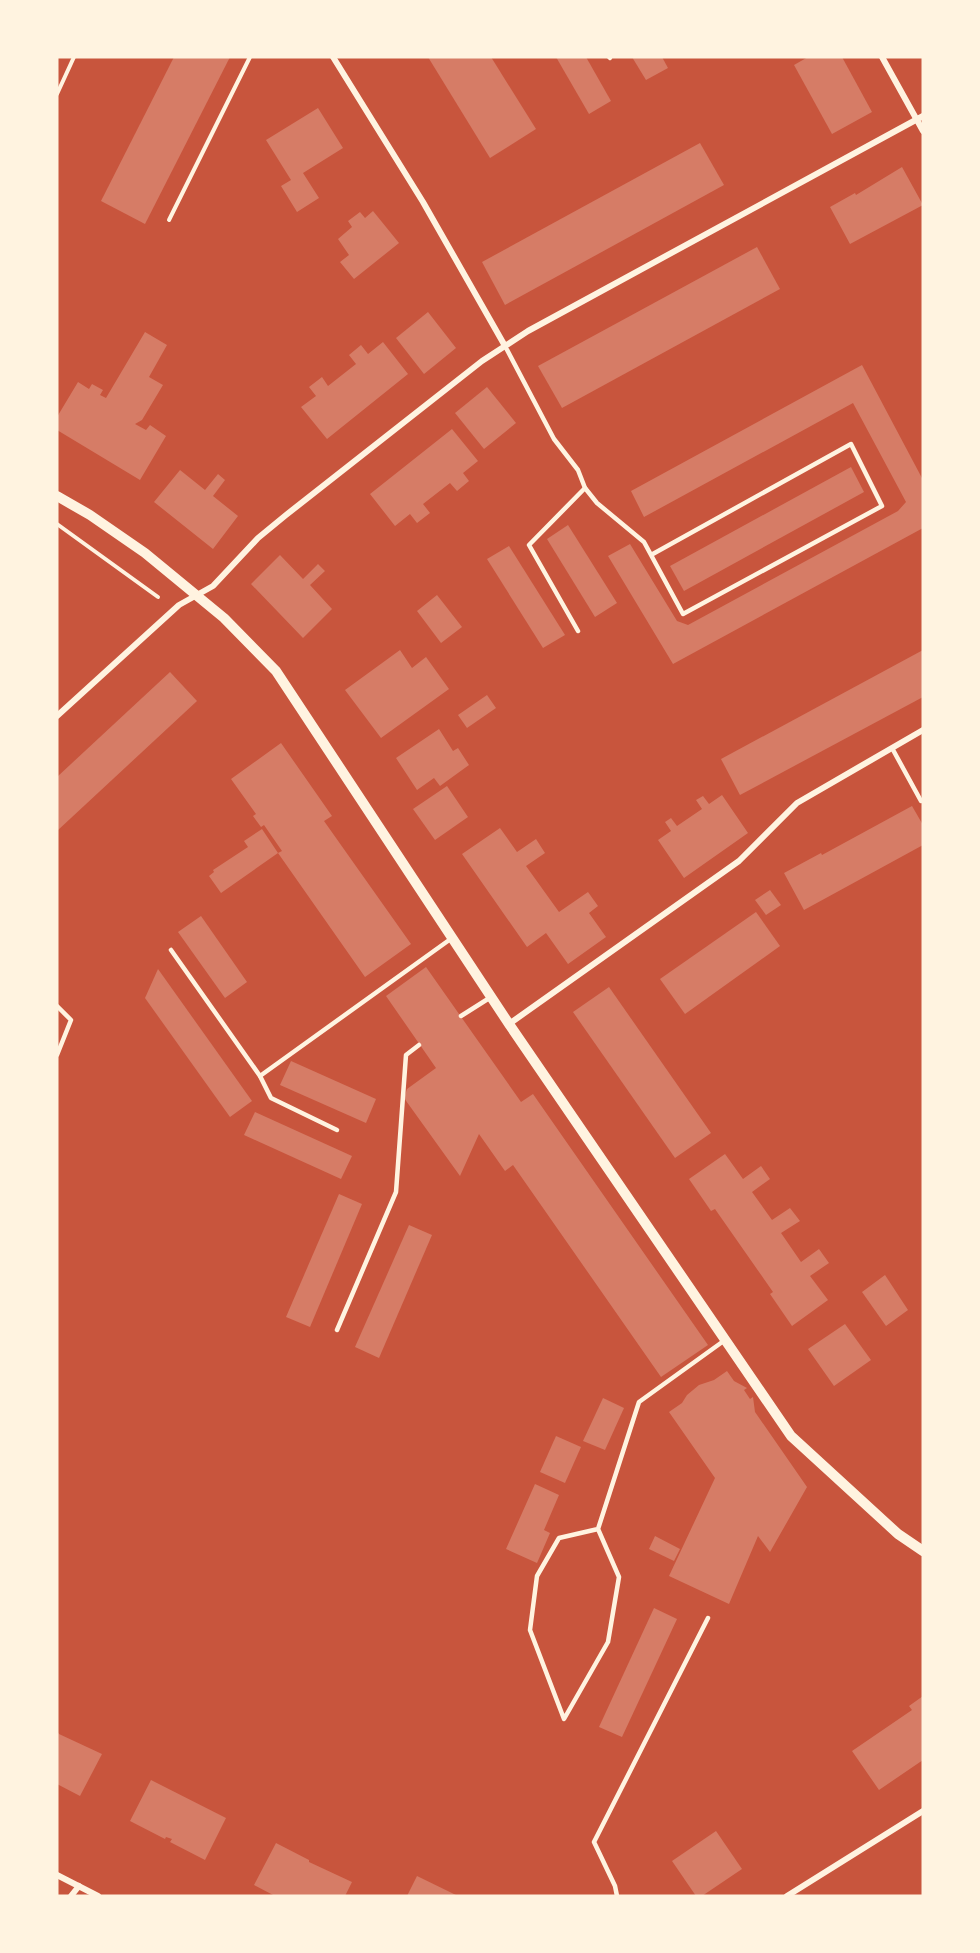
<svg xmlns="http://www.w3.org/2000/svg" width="980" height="1953" viewBox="0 0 980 1953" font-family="Figtree,sans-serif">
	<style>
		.building { fill: #d67c66 }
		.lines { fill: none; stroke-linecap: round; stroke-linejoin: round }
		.path { stroke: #fff3e0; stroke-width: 4 }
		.service { stroke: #fff3e0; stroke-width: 4.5 }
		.minor { stroke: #fff3e0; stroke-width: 6 }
		.tertiary { stroke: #fff3e0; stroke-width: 10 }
	</style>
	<rect width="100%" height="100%" fill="#c8553d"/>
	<g class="building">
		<polygon points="174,57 230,57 145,224 101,201"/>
		<polygon points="428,57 491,57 536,129 490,158"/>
		<polygon points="556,57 586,57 611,101 589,114"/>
		<polygon points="632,57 662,57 668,68 646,80"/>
		<polygon points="808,57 842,57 872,112 832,134 794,65"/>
		<polygon points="318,108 343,148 303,173 319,198 297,212 281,186 291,180 266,140"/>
		<polygon points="700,143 724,185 505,305 482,262"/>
		<polygon points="902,167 923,205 850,244 830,207 855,193 856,195"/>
		<polygon points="373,211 399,243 354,279 340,262 349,255 338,239 352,227 348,221 360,212 365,218"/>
		<polygon points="757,247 780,289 562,408 538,366"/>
		<polygon points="428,312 456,348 424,374 396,338"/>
		<polygon points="145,332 167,345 149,377 163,385 142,420 135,424 146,430 150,425 166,436 140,480 57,430 57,417 78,382 89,389 92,384 103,390 100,395 106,398"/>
		<polygon points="383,342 408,374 327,439 301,407 316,396 309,387 322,377 328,386 356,364 349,355 361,345 368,354"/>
		<polygon points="862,365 923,480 923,528 673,664 608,556 630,544 677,621 688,625 898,511 906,502 853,403 644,517 631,491"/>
		<polygon points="487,387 516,423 484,449 455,413"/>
		<polygon points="452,429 478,461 463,473 469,481 457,491 450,483 423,504 430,513 417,523 410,514 395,526 370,494"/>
		<polygon points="851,467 864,492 684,591 670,566"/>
		<polygon points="180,470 205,490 218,474 225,480 213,496 238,516 213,549 154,502"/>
		<polygon points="568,525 617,603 595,617 547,539"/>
		<polygon points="509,546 565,635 543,648 487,559"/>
		<polygon points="280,555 303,579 318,564 325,571 310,585 332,609 303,638 251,584"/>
		<polygon points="437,595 462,627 441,643 417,611"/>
		<polygon points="400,650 412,668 426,657 449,689 381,738 345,690"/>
		<polygon points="923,650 923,697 740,795 721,759"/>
		<polygon points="170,672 197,701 57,831 57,777"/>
		<polygon points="487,695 496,708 467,728 458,715"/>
		<polygon points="439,729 453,751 458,748 469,765 440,786 434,778 417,790 396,758"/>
		<polygon points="281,743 332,816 324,821 411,944 365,977 278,853 282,851 264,825 261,827 253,816 256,814 231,779"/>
		<polygon points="447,786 468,817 435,840 413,809"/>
		<polygon points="722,795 748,833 684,878 658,840 671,831 665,822 671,818 677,826 702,809 696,800 703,796 709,804"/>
		<polygon points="912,806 923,825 923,845 804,910 784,873 821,853 822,855"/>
		<polygon points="500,828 517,852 536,839 545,853 526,866 559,912 588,892 598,906 589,913 606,937 568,964 546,933 527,947 462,854"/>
		<polygon points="262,829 278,853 221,893 209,876 214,872 213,870 248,847 244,841"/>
		<polygon points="770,890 781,905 766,915 755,900"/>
		<polygon points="756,912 780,946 685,1014 660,979"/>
		<polygon points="201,916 247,982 225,998 178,932"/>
		<polygon points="426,967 521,1102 533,1094 708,1345 661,1377 513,1165 505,1171 479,1134 460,1176 404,1098 407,1089 436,1068 386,996"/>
		<polygon points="158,969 252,1101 230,1117 145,998"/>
		<polygon points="609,987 711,1133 675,1158 573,1012"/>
		<polygon points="291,1061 376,1099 366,1123 280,1085"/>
		<polygon points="255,1112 352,1156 341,1179 244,1135"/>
		<polygon points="725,1154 743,1179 761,1166 770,1179 752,1192 772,1220 790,1208 800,1221 781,1233 801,1262 819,1249 829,1263 810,1276 828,1300 792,1326 770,1294 773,1292 715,1209 711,1211 689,1179"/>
		<polygon points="339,1194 362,1204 310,1327 286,1317"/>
		<polygon points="409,1225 432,1235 379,1358 355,1347"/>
		<polygon points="885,1275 908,1310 886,1326 862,1292"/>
		<polygon points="845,1324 871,1360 834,1386 808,1349"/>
		<polygon points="727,1371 734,1381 747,1388 744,1390 750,1399 753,1397 755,1412 807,1487 770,1552 758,1536 729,1604 669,1576 715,1478 669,1412 682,1403 687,1395 699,1385 714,1380"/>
		<polygon points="603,1398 624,1408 605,1450 583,1441"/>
		<polygon points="556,1436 581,1447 565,1483 540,1472"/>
		<polygon points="535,1484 559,1495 544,1530 550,1533 537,1563 506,1549"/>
		<polygon points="655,1536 680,1549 674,1561 649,1549"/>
		<polygon points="654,1608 677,1619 622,1737 599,1727"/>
		<polygon points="923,1696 923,1760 879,1790 852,1751 912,1710 909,1706"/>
		<polygon points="57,1731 59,1734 102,1754 80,1796 57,1784"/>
		<polygon points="151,1780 226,1818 205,1860 170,1842 172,1839 166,1837 165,1839 130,1821"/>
		<polygon points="716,1831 742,1869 702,1896 696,1896 672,1861"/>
		<polygon points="276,1843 309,1860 309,1862 352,1882 345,1896 275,1896 254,1885"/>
		<polygon points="417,1876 458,1896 407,1896"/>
	</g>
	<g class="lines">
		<g class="path">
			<polyline points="57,94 74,57"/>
			<polyline points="169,220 250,57"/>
			<polyline points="57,524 158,597"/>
		</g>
		<g class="service">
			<polyline points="609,57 610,58"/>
			<polyline points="505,346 554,439 578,470 585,488 597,503 644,542 683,614 882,506 851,444 651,555"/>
			<polyline points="578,631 529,545 585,488"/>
			<polyline points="892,748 921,801"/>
			<polyline points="171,950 260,1076 452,938"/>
			<polyline points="57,1006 71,1020 57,1055"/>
			<polyline points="461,1016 491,997"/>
			<polyline points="260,1076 271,1098 337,1130"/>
			<polyline points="337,1330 396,1192 406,1055 419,1045"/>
			<polyline points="598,1529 559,1538 537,1576 530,1630 564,1719 608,1642 619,1577 598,1529 639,1402 725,1340"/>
			<polyline points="617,1896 615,1886 594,1842 708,1618"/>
		</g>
		<g class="minor">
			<polyline points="333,57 423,202 505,346"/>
			<polyline points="882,57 923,131"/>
			<polyline points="57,716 179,605 213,586 258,538 286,515 482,361 528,331 923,116"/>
			<polyline points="509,1024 739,861 797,803 923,730"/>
			<polyline points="57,1875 98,1896"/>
			<polyline points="71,1896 79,1886"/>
			<polyline points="787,1896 923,1811"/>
		</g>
		<polyline class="tertiary" points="57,496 90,515 145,553 224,618 276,671 509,1024 791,1436 898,1534 923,1551"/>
	</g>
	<rect width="980" height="1953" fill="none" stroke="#fff3e0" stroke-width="117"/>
</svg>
